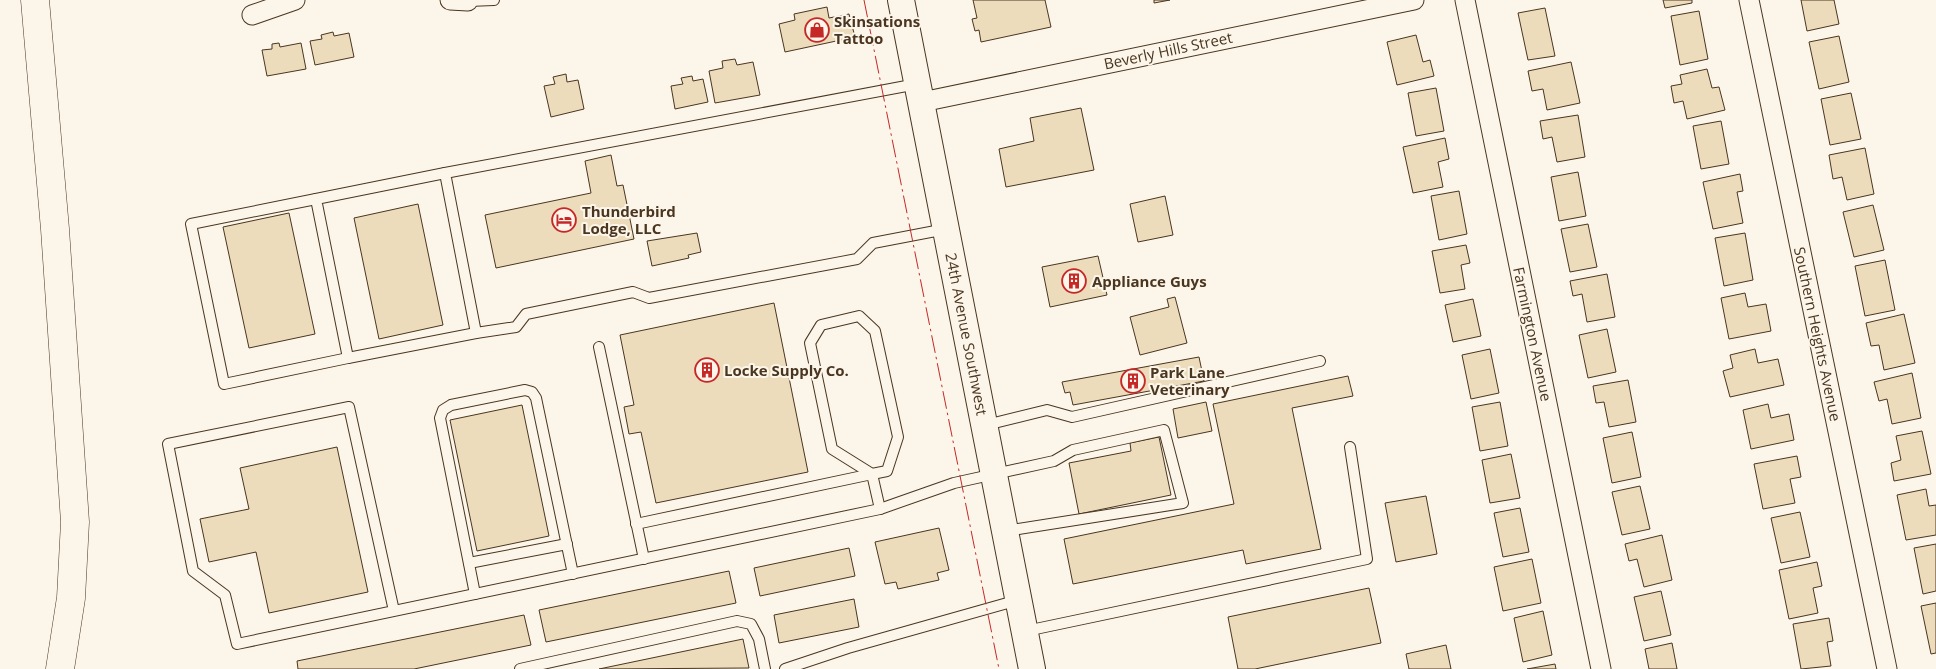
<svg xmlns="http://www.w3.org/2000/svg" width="1936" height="669" viewBox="0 0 1936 669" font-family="'Open Sans',sans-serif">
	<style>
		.building { fill: #ecdcbc; stroke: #4a3520 }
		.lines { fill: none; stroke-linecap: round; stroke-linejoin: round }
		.service-casing { stroke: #4a3520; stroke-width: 12 }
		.minor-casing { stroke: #4a3520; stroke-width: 21 }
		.secondary-casing { stroke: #4a3520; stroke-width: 28 }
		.motorway-casing { stroke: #4a3520; stroke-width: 29 }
		.service { stroke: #fbf6e9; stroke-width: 10 }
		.minor { stroke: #fbf6e9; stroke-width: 19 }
		.secondary { stroke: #fbf6e9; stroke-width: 26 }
		.motorway { stroke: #fbf6e9; stroke-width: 28 }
		.power { stroke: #c62828; stroke-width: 1; stroke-dasharray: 18 4 2.5 4; stroke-linecap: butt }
		.labels { text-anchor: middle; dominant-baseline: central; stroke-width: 4; stroke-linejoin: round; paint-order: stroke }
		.poi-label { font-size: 15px; font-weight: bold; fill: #4a3520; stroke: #fbf6e9; text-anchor: start }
		.street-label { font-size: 15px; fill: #4a3520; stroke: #fbf6e9 }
	</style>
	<rect width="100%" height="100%" fill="#fbf6e9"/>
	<g class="building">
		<polygon points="973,0 1045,0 1051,27 981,42 979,30 975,31 972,19 977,18"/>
		<polygon points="1154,0 1170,0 1154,3"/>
		<polygon points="1663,0 1692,0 1692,3 1665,8"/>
		<polygon points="1801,0 1834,0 1839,24 1807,31"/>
		<polygon points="827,7 829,18 849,14 855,37 785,52 779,24 795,20 794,14"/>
		<polygon points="1545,8 1555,56 1528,60 1518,13"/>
		<polygon points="1699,11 1708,59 1680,65 1671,16"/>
		<polygon points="333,32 334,36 349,33 354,57 315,65 310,41 322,39 321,35"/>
		<polygon points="1416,35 1423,62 1430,60 1434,76 1397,85 1387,42"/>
		<polygon points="1839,36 1849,82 1819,89 1809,42"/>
		<polygon points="279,43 280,47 301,43 306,69 267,76 262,50 272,49 272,44"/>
		<polygon points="735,59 737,65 753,62 760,95 715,103 709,71 723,68 722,61"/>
		<polygon points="1571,62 1580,103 1547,110 1543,89 1532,91 1528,71"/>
		<polygon points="1707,69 1712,88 1719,87 1725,110 1687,119 1683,101 1674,103 1671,86 1682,84 1680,75"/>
		<polygon points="566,74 567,82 578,80 584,109 551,117 544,86 555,84 553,77"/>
		<polygon points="692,76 693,81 703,79 708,102 675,109 671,86 683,84 681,78"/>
		<polygon points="1436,88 1444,131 1416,136 1408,93"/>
		<polygon points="1851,93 1861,139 1830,145 1821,99"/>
		<polygon points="1081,108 1094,170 1006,187 999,149 1034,141 1030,118"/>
		<polygon points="1578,115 1585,157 1557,162 1552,137 1543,139 1540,121"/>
		<polygon points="1721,121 1729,164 1701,169 1693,126"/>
		<polygon points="1445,138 1449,159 1438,162 1443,187 1413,193 1403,147"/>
		<polygon points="1865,148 1874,194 1847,200 1842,177 1833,179 1829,155"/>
		<polygon points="611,155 617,186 623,185 634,239 496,268 485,215 591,193 585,161"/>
		<polygon points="1578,172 1586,216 1559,221 1551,177"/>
		<polygon points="1740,174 1743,191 1737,192 1743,223 1713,229 1703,182"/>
		<polygon points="1459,191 1467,234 1439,240 1431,196"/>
		<polygon points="1165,196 1173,235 1138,242 1130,204"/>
		<polygon points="418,204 443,325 379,339 354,218"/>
		<polygon points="1873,205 1884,250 1854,257 1843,212"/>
		<polygon points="289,213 315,334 249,348 223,227"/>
		<polygon points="1588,224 1597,267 1570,272 1561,229"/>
		<polygon points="697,233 701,252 688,255 689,258 652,266 647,241"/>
		<polygon points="1745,233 1753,280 1724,286 1715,238"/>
		<polygon points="1466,245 1470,263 1461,265 1465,289 1440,293 1432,251"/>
		<polygon points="1098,256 1107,295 1050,307 1042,267"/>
		<polygon points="1885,260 1895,310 1865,316 1855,266"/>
		<polygon points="1607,274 1615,317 1587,322 1582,294 1573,296 1570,281"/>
		<polygon points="1745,293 1748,307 1766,304 1771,331 1729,339 1721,298"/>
		<polygon points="1175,297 1187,343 1140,355 1130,317 1169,307 1167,299"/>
		<polygon points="1473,299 1481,336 1453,342 1445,305"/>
		<polygon points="774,303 808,472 656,503 641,432 629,434 624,407 634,405 620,335"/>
		<polygon points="1904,314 1915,363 1884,370 1879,345 1871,346 1866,323"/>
		<polygon points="1607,329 1616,372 1588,378 1579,335"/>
		<polygon points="1490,349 1499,393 1471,399 1462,355"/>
		<polygon points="1755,349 1758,363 1778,359 1784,385 1730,397 1723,371 1733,368 1730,355"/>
		<polygon points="1199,357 1204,381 1073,405 1070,392 1065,393 1062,382"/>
		<polygon points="1912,373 1921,418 1892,424 1887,399 1879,401 1874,382"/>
		<polygon points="1348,376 1353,396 1292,408 1321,549 1246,564 1243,550 1073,584 1064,539 1234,504 1213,404"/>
		<polygon points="1628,380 1636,422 1609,427 1604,402 1596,403 1593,386"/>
		<polygon points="1206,402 1212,431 1178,438 1173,409"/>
		<polygon points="1500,402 1508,446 1480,451 1472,407"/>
		<polygon points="1768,404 1771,418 1789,414 1794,440 1751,449 1743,410"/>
		<polygon points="522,405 549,536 477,551 450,420"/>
		<polygon points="1922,431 1931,474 1894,481 1891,463 1901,460 1896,436"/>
		<polygon points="1632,432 1641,477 1612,483 1603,438"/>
		<polygon points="1159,437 1171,495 1079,514 1069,463 1131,451 1130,443"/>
		<polygon points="337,447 368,592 269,613 256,552 209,562 200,519 249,509 240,468"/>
		<polygon points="1511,454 1520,498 1490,503 1482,460"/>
		<polygon points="1797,456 1801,477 1790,479 1795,503 1763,509 1754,464"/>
		<polygon points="1640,486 1650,529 1622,535 1612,492"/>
		<polygon points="1926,489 1929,506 1936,505 1936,535 1906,540 1897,495"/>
		<polygon points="1426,496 1437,554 1396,562 1385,503"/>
		<polygon points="1520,508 1529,552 1503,557 1494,513"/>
		<polygon points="1800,512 1810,557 1781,563 1771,518"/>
		<polygon points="939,528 949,570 937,573 939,580 898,589 896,582 885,584 875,542"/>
		<polygon points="1662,535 1672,580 1644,587 1637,559 1629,561 1625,544"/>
		<polygon points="1936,544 1936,591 1923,594 1914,548"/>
		<polygon points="849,548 855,576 760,596 754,568"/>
		<polygon points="1532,559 1541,603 1503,611 1494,567"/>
		<polygon points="1817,562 1822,586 1813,588 1818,613 1789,619 1779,570"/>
		<polygon points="729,571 736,603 546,642 539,610"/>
		<polygon points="1369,588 1381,643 1255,669 1238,669 1228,617"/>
		<polygon points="1661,591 1671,635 1644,641 1634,597"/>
		<polygon points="854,599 859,627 779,643 774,615"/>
		<polygon points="1936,603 1936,653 1931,654 1921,606"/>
		<polygon points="1543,611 1552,655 1523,662 1514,618"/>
		<polygon points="524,615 531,645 414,669 298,669 297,661"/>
		<polygon points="1829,618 1833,641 1827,642 1831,666 1801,669 1793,624"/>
		<polygon points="743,639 749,668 599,669"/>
		<polygon points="1672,643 1677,669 1649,669 1645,649"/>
		<polygon points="1446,645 1451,669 1409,669 1406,654"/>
		<polygon points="1555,664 1556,669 1527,669"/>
	</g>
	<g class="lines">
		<g class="service-casing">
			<g id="service">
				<polyline points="468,1 494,0"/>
				<polyline points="917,84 445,173 476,333 516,327 526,314 633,292 649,298 857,259 873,243 946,229"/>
				<polyline points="445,173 316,199 348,358 476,333"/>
				<polyline points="316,199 191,224 224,384 348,358"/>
				<polygon points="859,316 875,331 898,437 887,471 872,474 832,449 810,343 821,325"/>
				<polyline points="599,347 644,559"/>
				<polyline points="986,425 1047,410 1072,417 1320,361"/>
				<polyline points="636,524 872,474 880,509"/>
				<polyline points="469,563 567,544"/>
				<polyline points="475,594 440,418 443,410 451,405 525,390 532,392 536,398 573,574"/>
				<polyline points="394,611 349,407 168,444 193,571 225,595 237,644 880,509 954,483 1054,461 1073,450 1164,430 1183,503 1006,531"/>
				<polyline points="1026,631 1367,559 1350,447"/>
				<polyline points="520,669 737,621 751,624 759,639 765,669"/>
				<polyline points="785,669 848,648 1018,600"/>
			</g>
		</g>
		<g class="minor-casing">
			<g id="minor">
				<polyline points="450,0 468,1"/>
				<polyline points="1465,0 1601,669"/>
				<polyline points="1749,0 1887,669"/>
				<polyline points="252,15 295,0"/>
				<polyline points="922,102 1414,0"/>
			</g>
		</g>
		<g class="secondary-casing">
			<polyline id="secondary" points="901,0 1032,669"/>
		</g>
		<g class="motorway-casing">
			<polyline id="motorway" points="35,0 55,229 75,522 71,598 60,669"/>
		</g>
		<use href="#service" class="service"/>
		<use href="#minor" class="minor"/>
		<use href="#secondary" class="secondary"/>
		<use href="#motorway" class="motorway"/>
		<polyline class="power" points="864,0 999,669"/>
	</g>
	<defs>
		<g id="shop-ring" transform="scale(1.25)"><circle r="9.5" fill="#fbf6e9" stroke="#c62828" stroke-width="1.5"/><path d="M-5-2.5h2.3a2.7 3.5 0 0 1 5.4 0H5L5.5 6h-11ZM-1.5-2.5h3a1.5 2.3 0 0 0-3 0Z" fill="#c62828"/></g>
		<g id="hotel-ring" transform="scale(1.25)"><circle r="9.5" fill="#fbf6e9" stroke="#c62828" stroke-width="1.5"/><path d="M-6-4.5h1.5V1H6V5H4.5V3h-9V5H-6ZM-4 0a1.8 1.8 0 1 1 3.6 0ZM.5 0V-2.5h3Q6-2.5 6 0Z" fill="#c62828"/></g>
		<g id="building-ring" transform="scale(1.25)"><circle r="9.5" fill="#fbf6e9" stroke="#c62828" stroke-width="1.5"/><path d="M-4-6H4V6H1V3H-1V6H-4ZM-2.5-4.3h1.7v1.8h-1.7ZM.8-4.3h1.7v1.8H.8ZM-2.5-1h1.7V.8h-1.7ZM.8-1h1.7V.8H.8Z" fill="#c62828"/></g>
	</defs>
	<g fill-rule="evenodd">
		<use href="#shop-ring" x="817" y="30"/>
		<use href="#hotel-ring" x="564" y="220"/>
		<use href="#building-ring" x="1074" y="281"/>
		<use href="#building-ring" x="707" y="370"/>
		<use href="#building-ring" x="1133" y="381"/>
	</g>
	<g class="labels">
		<g class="poi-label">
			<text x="834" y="21">Skinsations<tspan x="834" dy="17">Tattoo</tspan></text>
			<text x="582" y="211">Thunderbird<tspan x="582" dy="17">Lodge, LLC</tspan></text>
			<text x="1092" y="281">Appliance Guys</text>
			<text x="724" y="370">Locke Supply Co.</text>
			<text x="1150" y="372">Park Lane<tspan x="1150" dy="17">Veterinary</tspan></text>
		</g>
		<g class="street-label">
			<text transform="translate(1168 50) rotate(-12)">Beverly Hills Street</text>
			<text transform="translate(967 334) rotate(79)">24th Avenue Southwest</text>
			<text transform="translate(1533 334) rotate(78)">Farmington Avenue</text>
			<text transform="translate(1818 334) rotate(78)">Southern Heights Avenue</text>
		</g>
	</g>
</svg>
